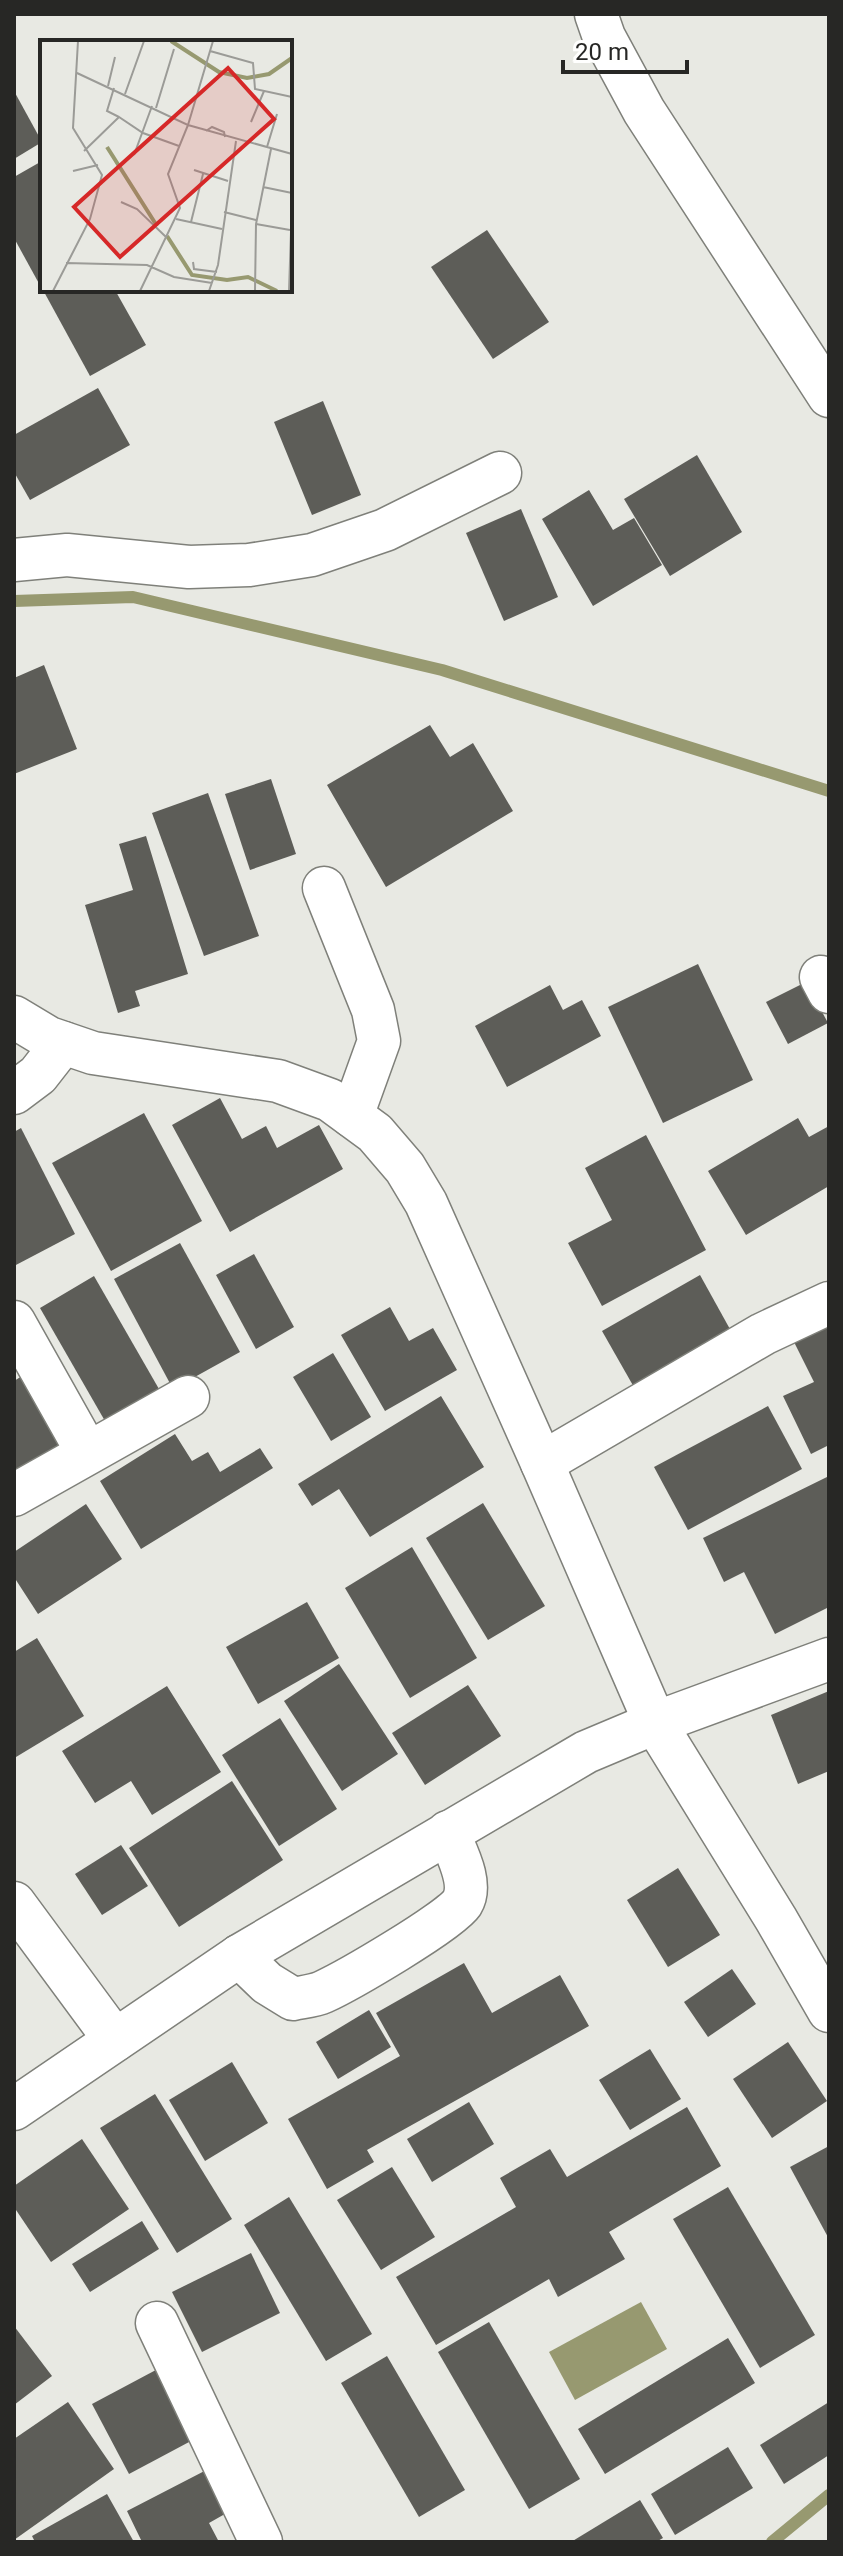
<svg xmlns="http://www.w3.org/2000/svg" width="843" height="2556" viewBox="0 0 843 2556" font-family="Roboto,sans-serif">
	<style>
		.water { fill: #979970 }
		.lines { fill: none; stroke-linecap: round; stroke-linejoin: round }
		.stream { stroke: #979970; stroke-width: 12 }
		.building { fill: #5d5d58 }
		.minor-casing { stroke: #7f807a; stroke-width: 45 }
		.minor { stroke: #fff; stroke-width: 42 }
		.inset-river { fill: none; stroke: #979970; stroke-width: 4 }
		.inset-road { fill: none; stroke: #9b9b97; stroke-width: 2 }
		.view { fill: #d62828; fill-opacity: 0.15; stroke: #d62828; stroke-width: 4 }
		.inset-edge { fill: none; stroke: #272725; stroke-width: 4 }
	</style>
	<rect width="100%" height="100%" fill="#e8e9e3"/>
	<polygon class="water" points="641,2302 667,2349 575,2400 549,2352"/>
	<g class="lines">
		<g class="stream">
			<polyline points="14,601 133,597 442,670 829,791"/>
			<polyline points="772,2542 829,2495"/>
		</g>
	</g>
	<g class="building">
		<polygon points="14,91 42,142 14,159"/>
		<polygon points="42,161 42,289 14,238 14,177"/>
		<polygon points="487,230 549,322 493,359 431,267"/>
		<polygon points="43,290 115,290 146,345 90,376"/>
		<polygon points="98,388 130,445 30,500 14,472 14,435"/>
		<polygon points="323,401 361,495 312,515 274,422"/>
		<polygon points="697,455 742,532 670,576 624,499"/>
		<polygon points="589,490 613,530 634,518 662,565 593,606 542,519"/>
		<polygon points="521,509 558,597 504,621 466,533"/>
		<polygon points="44,665 77,749 14,774 14,678"/>
		<polygon points="430,725 450,757 473,743 513,811 386,887 327,785"/>
		<polygon points="271,779 296,854 250,870 225,794"/>
		<polygon points="208,793 259,936 204,956 152,813"/>
		<polygon points="146,836 188,974 135,991 140,1006 118,1013 85,905 133,890 119,844"/>
		<polygon points="698,964 753,1080 663,1123 608,1007"/>
		<polygon points="806,982 828,1023 788,1044 766,1002"/>
		<polygon points="550,985 563,1010 582,1000 601,1036 507,1087 475,1026"/>
		<polygon points="220,1098 242,1139 266,1126 277,1148 319,1125 343,1169 230,1232 172,1125"/>
		<polygon points="144,1113 202,1221 111,1271 52,1163"/>
		<polygon points="798,1118 809,1137 829,1126 829,1186 746,1235 708,1171"/>
		<polygon points="21,1128 75,1234 14,1266 14,1132"/>
		<polygon points="646,1135 706,1250 602,1306 568,1243 612,1220 585,1168"/>
		<polygon points="180,1243 240,1352 173,1389 114,1279"/>
		<polygon points="254,1254 294,1327 256,1349 216,1275"/>
		<polygon points="700,1275 736,1340 639,1396 602,1331"/>
		<polygon points="94,1276 163,1396 109,1428 40,1308"/>
		<polygon points="390,1307 409,1341 433,1328 457,1370 385,1411 341,1335"/>
		<polygon points="829,1310 829,1445 811,1454 783,1396 814,1382 788,1330"/>
		<polygon points="333,1353 371,1417 331,1441 293,1377"/>
		<polygon points="27,1373 73,1441 14,1481 14,1381"/>
		<polygon points="441,1396 484,1467 370,1537 339,1489 312,1506 298,1484"/>
		<polygon points="768,1406 802,1469 688,1530 654,1467"/>
		<polygon points="175,1434 192,1461 208,1452 220,1472 260,1448 273,1468 141,1549 100,1481"/>
		<polygon points="829,1476 829,1607 775,1634 744,1572 724,1582 703,1538"/>
		<polygon points="483,1503 545,1606 488,1640 426,1538"/>
		<polygon points="86,1504 122,1559 38,1614 14,1577 14,1552"/>
		<polygon points="412,1547 477,1658 410,1698 345,1588"/>
		<polygon points="307,1602 339,1658 258,1704 226,1647"/>
		<polygon points="37,1638 84,1716 16,1757 14,1652"/>
		<polygon points="339,1664 398,1754 342,1791 284,1701"/>
		<polygon points="468,1685 501,1736 425,1785 392,1733"/>
		<polygon points="167,1686 221,1772 152,1815 131,1781 95,1803 62,1751"/>
		<polygon points="829,1691 829,1771 798,1784 771,1715"/>
		<polygon points="280,1718 337,1809 279,1846 222,1755"/>
		<polygon points="232,1781 283,1860 179,1927 129,1848"/>
		<polygon points="121,1845 148,1886 102,1915 75,1874"/>
		<polygon points="678,1868 720,1935 668,1967 627,1900"/>
		<polygon points="464,1963 492,2013 560,1975 589,2026 367,2150 374,2162 327,2189 288,2119 400,2056 376,2013"/>
		<polygon points="732,1969 756,2004 708,2037 684,2002"/>
		<polygon points="369,2010 391,2047 338,2079 316,2042"/>
		<polygon points="788,2042 827,2101 772,2138 733,2079"/>
		<polygon points="650,2049 681,2099 630,2130 599,2080"/>
		<polygon points="232,2062 268,2123 205,2161 169,2100"/>
		<polygon points="155,2094 232,2219 177,2253 100,2128"/>
		<polygon points="469,2102 494,2144 432,2182 407,2139"/>
		<polygon points="687,2107 721,2166 609,2232 625,2259 558,2297 549,2279 436,2345 396,2277 516,2207 500,2178 550,2149 567,2177"/>
		<polygon points="82,2139 129,2209 51,2262 14,2207 14,2186"/>
		<polygon points="829,2146 829,2239 790,2167"/>
		<polygon points="392,2167 435,2237 381,2270 337,2200"/>
		<polygon points="728,2187 815,2335 760,2368 673,2219"/>
		<polygon points="289,2197 372,2334 326,2361 244,2225"/>
		<polygon points="142,2221 159,2249 90,2292 72,2264"/>
		<polygon points="251,2253 280,2313 202,2352 172,2292"/>
		<polygon points="489,2322 580,2479 529,2509 438,2352"/>
		<polygon points="14,2326 52,2376 14,2405"/>
		<polygon points="728,2338 755,2383 605,2474 578,2429"/>
		<polygon points="387,2356 465,2490 419,2517 341,2383"/>
		<polygon points="169,2363 206,2433 129,2474 92,2404"/>
		<polygon points="68,2402 114,2469 14,2540 14,2439"/>
		<polygon points="829,2402 829,2455 784,2484 760,2445"/>
		<polygon points="728,2447 753,2488 675,2535 651,2494"/>
		<polygon points="218,2464 239,2506 209,2523 219,2542 142,2542 127,2511"/>
		<polygon points="107,2494 134,2542 35,2542 32,2536"/>
		<polygon points="640,2500 663,2538 656,2542 571,2542"/>
	</g>
	<g class="lines">
		<g class="minor-casing">
			<g id="minor">
				<polyline points="596,14 604,37 644,111 829,396"/>
				<polyline points="14,560 67,555 189,567 249,565 312,555 385,530 500,473"/>
				<polyline points="324,888 373,1010 379,1041 352,1116"/>
				<polyline points="821,977 829,992"/>
				<polyline points="14,1017 49,1038 93,1053 278,1081 330,1100 375,1133 405,1168 426,1203 542,1463 655,1723 829,1659"/>
				<polyline points="14,1093 38,1075 63,1043"/>
				<polyline points="14,1322 87,1452"/>
				<polyline points="542,1463 763,1334 829,1303"/>
				<polyline points="14,1495 188,1397"/>
				<polyline points="14,1903 115,2040"/>
				<path d="M239,1956L267,1983L293,1999C302,1997 314,1996 323,1992C347,1981 449,1922 462,1903C474,1883 455,1850 448,1832"/>
				<polyline points="14,2109 239,1956 586,1752 655,1723 776,1919 829,2011"/>
				<polyline points="157,2323 261,2542"/>
			</g>
		</g>
		<use href="#minor" class="minor"/>
	</g>
	<g transform="translate(40 40)">
		<rect width="252" height="252" fill="#e8e9e3"/>
		<path class="inset-river" d="M131,1L179,32L207,38L229,34L252,18M67,107L117,186M127,196L152,235L187,240L208,237L237,251"/>
		<path class="inset-road" d="M173,1L148,85L252,114M170,11L213,23L215,49L252,57M37,33L148,85L128,134L140,168L100,251M68,46L75,17M74,48L67,71L79,77M85,54L104,1M116,68L134,9M211,82L224,51M166,91L172,87L184,92L185,97M227,107L237,74M44,111L79,77L103,93L139,106M94,115L112,66M154,130L188,141M33,131L58,125M223,147L252,153M81,162L97,169L126,197M184,172L216,180M136,179L182,189M151,182L163,134M216,184L250,190M153,222L154,229L177,232M26,223L107,225L134,237L172,243M13,251L50,179L62,135L33,88L38,1M169,251L178,225L196,101M215,251L216,184L231,109M249,251L252,162"/>
		<path class="view" d="M188,28L234,79L80,217L34,167Z"/>
		<rect width="252" height="252" class="inset-edge"/>
	</g>
	<rect width="843" height="2556" fill="none" stroke="#272725" stroke-width="32"/>
	<path d="M563 60v12h124v-12" fill="none" stroke="#272725" stroke-width="4"/>
	<text x="575" y="60" font-size="24" fill="#272725" stroke="#fffffe" stroke-width="6" paint-order="stroke">20 m</text>
</svg>
